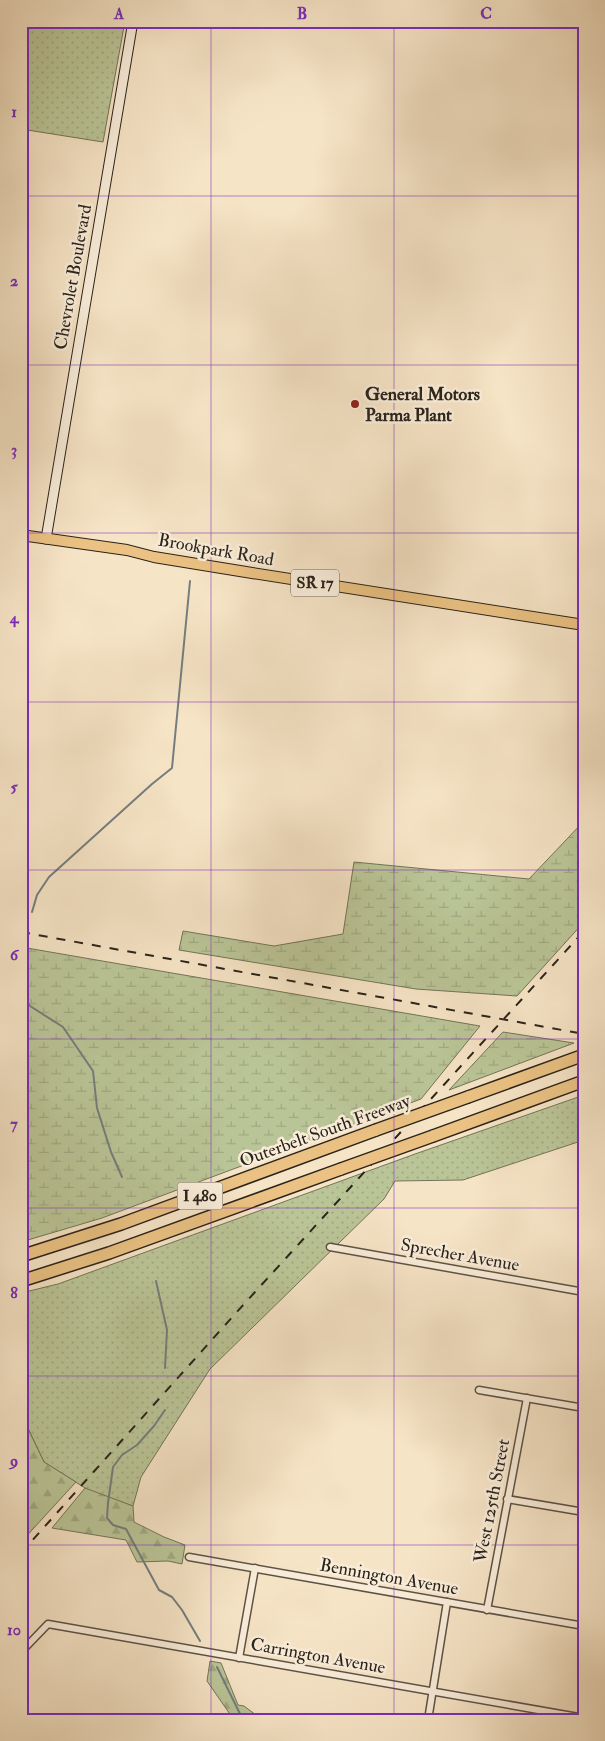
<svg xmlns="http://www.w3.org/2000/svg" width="605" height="1741" viewBox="0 0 605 1741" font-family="'IM FELL Double Pica',serif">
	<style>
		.grass { fill: url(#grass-dots); stroke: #727458 }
		.forest { fill: url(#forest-firs); stroke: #727458 }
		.wetland { fill: url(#wetland-marsh); stroke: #727458 }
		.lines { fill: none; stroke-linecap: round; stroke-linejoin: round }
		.stream { stroke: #737e7e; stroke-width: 2 }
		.minor-casing { stroke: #5d5345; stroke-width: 9 }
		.secondary-casing { stroke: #2a231a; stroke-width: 11 }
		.primary-casing { stroke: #2a231a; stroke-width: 12 }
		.motorway-casing { stroke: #2a231a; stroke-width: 14 }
		.minor { stroke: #f9edda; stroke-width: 6 }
		.secondary { stroke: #f9edda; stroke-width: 9 }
		.primary { stroke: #ebc283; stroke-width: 10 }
		.motorway { stroke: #ebc283; stroke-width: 11 }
		.rail { stroke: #2a231a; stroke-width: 2; stroke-dasharray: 9 9; stroke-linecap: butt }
		.motorway-bridge-casing { stroke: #2a231a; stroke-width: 14; stroke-linecap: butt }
		.motorway-bridge { stroke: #ebc283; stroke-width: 11 }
		.grid { fill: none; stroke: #7b2cbf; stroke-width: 1; stroke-opacity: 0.55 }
		.poi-dot { fill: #8f2418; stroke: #f9edda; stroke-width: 2 }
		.labels { text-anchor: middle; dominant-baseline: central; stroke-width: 5; stroke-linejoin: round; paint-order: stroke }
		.shield { fill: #f9edda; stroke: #686054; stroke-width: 1 }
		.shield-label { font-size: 16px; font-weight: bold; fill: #2a231a }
		.street-label { font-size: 18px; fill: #2a231a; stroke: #f9edda }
		.poi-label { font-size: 18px; font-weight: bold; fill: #2a231a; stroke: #f9edda; text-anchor: start }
		.neatline { fill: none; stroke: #7b2cbf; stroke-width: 2 }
		.grid-label { font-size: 16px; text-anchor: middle; font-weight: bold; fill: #7b2cbf }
	</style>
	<defs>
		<pattern id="grass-dots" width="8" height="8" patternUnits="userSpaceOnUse" patternTransform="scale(1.25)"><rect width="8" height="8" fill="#bac597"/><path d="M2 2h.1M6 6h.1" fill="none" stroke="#a0a982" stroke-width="1.8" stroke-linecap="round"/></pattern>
		<pattern id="forest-firs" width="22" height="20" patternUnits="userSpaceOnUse" patternTransform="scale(1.25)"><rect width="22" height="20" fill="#bac597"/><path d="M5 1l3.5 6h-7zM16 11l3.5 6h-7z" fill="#a0a982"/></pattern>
		<pattern id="wetland-marsh" width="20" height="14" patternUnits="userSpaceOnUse" patternTransform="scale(1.25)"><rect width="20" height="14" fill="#bac597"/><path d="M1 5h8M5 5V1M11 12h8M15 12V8" fill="none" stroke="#a0a982"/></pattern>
	</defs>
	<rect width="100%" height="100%" fill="#f6e4c6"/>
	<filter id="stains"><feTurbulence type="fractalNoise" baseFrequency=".004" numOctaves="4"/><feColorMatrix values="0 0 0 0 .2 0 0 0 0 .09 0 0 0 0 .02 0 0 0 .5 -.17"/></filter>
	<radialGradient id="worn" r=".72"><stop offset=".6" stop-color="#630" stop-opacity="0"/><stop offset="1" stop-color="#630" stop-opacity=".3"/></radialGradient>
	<g class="grass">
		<polygon points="21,21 125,21 103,142 21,129"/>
		<polygon points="584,1095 584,1140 463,1180 395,1181 384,1199 210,1369 141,1477 133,1506 96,1495 44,1462 21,1414 21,1293 58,1284 415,1154"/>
	</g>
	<g class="forest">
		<polygon points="21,1414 44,1462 76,1482 21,1542"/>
		<polygon points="85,1488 133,1506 134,1522 164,1537 185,1545 182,1564 168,1561 137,1562 126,1540 52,1528"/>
		<polygon points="210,1661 221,1663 238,1705 244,1706 260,1718 272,1720 234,1720 207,1681"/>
	</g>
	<g class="wetland">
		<polygon points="584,821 584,922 517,996 416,989 179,950 183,931 274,946 343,934 354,862 529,879"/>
		<polygon points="21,947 480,1026 421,1099 102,1218 21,1242"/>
		<polygon points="503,1032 574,1043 449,1090"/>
	</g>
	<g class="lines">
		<g class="stream">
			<polyline points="32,912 37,895 49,877 152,784 172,768 190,581"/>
			<polyline points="21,966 23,958"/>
			<polyline points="21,993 30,1006 63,1027 93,1071 97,1108 111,1152 122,1177"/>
			<polyline points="156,1281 167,1330 165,1368"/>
			<polyline points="165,1410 154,1426 137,1445 122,1455 113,1467 108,1503 107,1518 113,1525 126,1529 159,1590 172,1597 182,1610 200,1641"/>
			<polyline points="217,1667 243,1720"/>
		</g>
		<g class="minor-casing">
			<g id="minor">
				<polyline points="330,1247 584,1292"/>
				<polyline points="479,1390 584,1408"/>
				<polyline points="507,1499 584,1512"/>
				<polyline points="189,1557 584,1626"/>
				<polyline points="487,1610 527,1398"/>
				<polyline points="21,1652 48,1624 584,1718"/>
				<polyline points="239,1658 255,1568"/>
				<polyline points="428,1720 447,1602"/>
			</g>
		</g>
		<g class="secondary-casing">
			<polyline id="secondary" points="46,539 133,21"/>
		</g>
		<g class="primary-casing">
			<polyline id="primary" points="21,535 127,550 154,557 246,572 584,625"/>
		</g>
		<g class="motorway-casing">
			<g id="motorway">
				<polyline points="468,1097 584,1055"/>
				<polyline points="433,1136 584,1081"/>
				<polyline points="21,1256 121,1224 376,1130"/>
				<polyline points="21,1281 109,1253 341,1169"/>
			</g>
		</g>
		<use href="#minor" class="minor"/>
		<use href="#secondary" class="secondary"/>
		<use href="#primary" class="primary"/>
		<use href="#motorway" class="motorway"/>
		<g class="rail">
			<polyline points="21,932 584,1034"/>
			<polyline points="21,1553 235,1314 584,931"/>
		</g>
		<g class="motorway-bridge-casing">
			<g id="motorway-bridge">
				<polyline points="376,1130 468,1097"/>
				<polyline points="341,1169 433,1136"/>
			</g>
		</g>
		<use href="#motorway-bridge" class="motorway-bridge"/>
	</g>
	<path class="grid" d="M211,21V1720M394,21V1720M21,196H584M21,365H584M21,533H584M21,702H584M21,870H584M21,1039H584M21,1208H584M21,1376H584M21,1545H584"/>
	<circle class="poi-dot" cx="355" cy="404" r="5"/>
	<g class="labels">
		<g class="shield">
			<rect x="291" y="569.5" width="48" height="27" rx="4"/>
			<rect x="177.5" y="1182.5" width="45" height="27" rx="4"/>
		</g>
		<g class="shield-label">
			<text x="315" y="583">SR 17</text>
			<text x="200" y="1196">I 480</text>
		</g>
		<g class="street-label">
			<text transform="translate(73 277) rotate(-80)">Chevrolet Boulevard</text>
			<text transform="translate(216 550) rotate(10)">Brookpark Road</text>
			<text transform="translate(325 1131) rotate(-20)">Outerbelt South Freeway</text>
			<text transform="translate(460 1255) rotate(10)">Sprecher Avenue</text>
			<text transform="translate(492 1501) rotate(-79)">West 125th Street</text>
			<text transform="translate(389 1577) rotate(10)">Bennington Avenue</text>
			<text transform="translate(318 1656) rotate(10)">Carrington Avenue</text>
		</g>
		<g class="poi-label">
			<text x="365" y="394">General Motors<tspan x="365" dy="21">Parma Plant</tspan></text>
		</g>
	</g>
	<rect width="605" height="1741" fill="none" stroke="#f6e4c6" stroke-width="55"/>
	<rect x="28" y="28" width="550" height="1686" class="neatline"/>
	<g class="grid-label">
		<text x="119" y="19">A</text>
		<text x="302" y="19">B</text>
		<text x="486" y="19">C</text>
		<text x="14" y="117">1</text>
		<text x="14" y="286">2</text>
		<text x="14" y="455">3</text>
		<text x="14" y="623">4</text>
		<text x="14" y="792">5</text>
		<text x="14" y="960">6</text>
		<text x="14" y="1129">7</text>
		<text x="14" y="1298">8</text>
		<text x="14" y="1466">9</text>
		<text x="14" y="1635">10</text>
	</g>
	<rect width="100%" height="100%" filter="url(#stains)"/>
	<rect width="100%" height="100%" fill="url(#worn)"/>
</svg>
